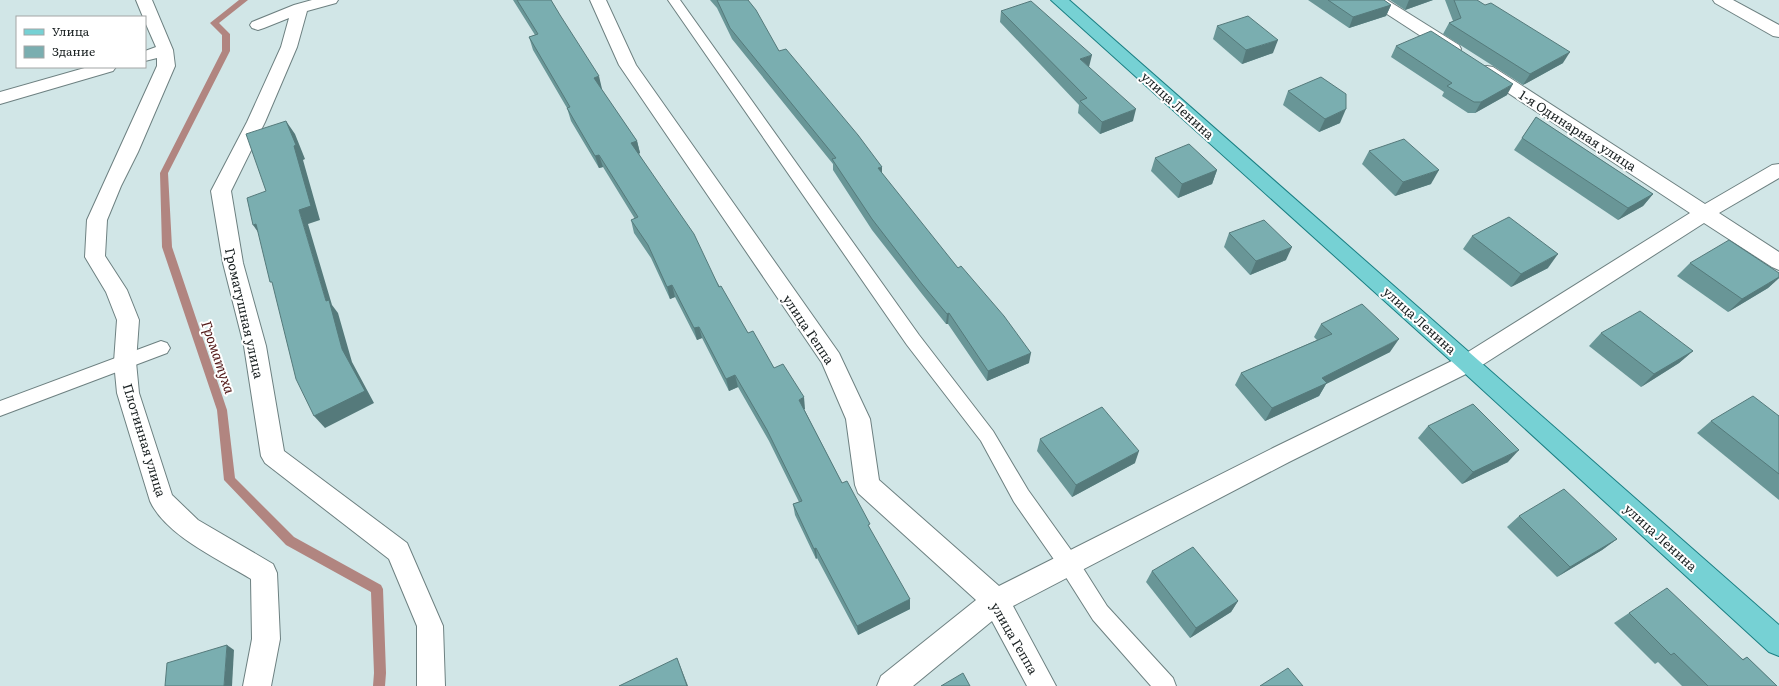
<svg xmlns="http://www.w3.org/2000/svg" width="1779" height="686" viewBox="0 0 1779 686" font-family="Literata,serif">
	<style>
		.lines { fill: none; stroke-linecap: round; stroke-linejoin: round }
		.stream { fill: #b18580; fill-rule: evenodd }
		.lane-casing { stroke: #6d8081; stroke-width: 2 }
		.street-casing { stroke: #6d8081; stroke-width: 2 }
		.primary-casing { stroke: #1a7f83; stroke-width: 2 }
		.lane { fill: #fff; fill-rule: evenodd }
		.street { fill: #fff; fill-rule: evenodd }
		.primary { fill: #76d1d4; fill-rule: evenodd }
		.wall { fill: #699697 }
		.shaded-wall { fill: #557a7b }
		.building { fill: #7aaeb0; stroke: #557a7b }
		.labels { text-anchor: middle; dominant-baseline: central; stroke-width: 4; stroke-linejoin: round; paint-order: stroke }
		.street-label { font-size: 13px; fill: #192021; stroke: #fff }
		.water-label { font-size: 14px; font-style: italic; fill: #511817; stroke: #fff }
	</style>
	<rect width="100%" height="100%" fill="#d1e6e7"/>
	<g class="lines">
		<polygon class="stream" points="239,0 248,0 219,23 230,34 230,51 168,173 172,247 227,410 235,478 294,537 381,585 383,589 386,673 385,686 373,686 374,673 371,592 286,545 224,480 217,410 162,247 160,173 222,51 222,35 210,23"/>
		<g class="lane-casing">
			<g id="lane">
				<polygon points="668,0 680,0 919,335 993,431 1028,490 1076,557 1107,606 1173,678 1176,686 1151,686 1093,620 1062,571 1014,502 981,441 907,345"/>
				<polygon points="161,341 167,343 170,348 167,353 0,416 0,401"/>
			</g>
		</g>
		<g class="street-casing">
			<g id="street">
				<path d="M136,0H152L173,50L175,66L138,152L121,186L107,220L105,256L127,290L139,320L136,362L139,393L172,495L198,520L273,564L277,573L280,639L271,686H243L252,639L251,579C220,560 165,535 150,501L117,393L114,362L117,320L106,292L85,257L87,220L157,66V58L145,61V51L156,47L145,22V17H143Z"/>
				<polygon points="312,0 338,0 336,3 307,11 297,47 265,122 231,191 243,263 266,346 284,451 407,543 443,626 445,686 417,686 417,626 389,559 265,463 261,456 244,346 223,263 211,191 247,122 281,47 289,18 264,28 258,30 252,28 250,25 252,22 294,5"/>
				<polygon points="590,0 606,0 636,65 839,353 870,419 879,480 999,586 1273,448 1460,357 1690,213 1481,75 1478,71 1481,67 1487,66 1493,67 1705,204 1772,165 1779,164 1779,178 1719,213 1779,252 1779,270 1772,267 1704,223 1476,369 1289,462 1013,606 1056,686 1027,686 992,621 913,686 877,686 881,676 976,600 858,493 855,485 846,419 822,363 619,65"/>
				<polygon points="1368,0 1387,0 1459,45 1461,49 1459,53 1453,54 1447,53 1370,3"/>
				<polygon points="1713,0 1733,0 1779,25 1779,37 1773,36 1715,3"/>
				<polygon points="88,67 116,67 113,71 0,104 0,92"/>
			</g>
		</g>
		<g class="primary-casing">
			<polygon id="primary" points="1051,0 1069,0 1779,625 1779,656 1769,652 1460,369"/>
		</g>
		<use href="#lane" class="lane"/>
		<use href="#street" class="street"/>
		<use href="#primary" class="primary"/>
	</g>
	<g class="wall">
		<polygon points="513,0 551,0 602,89 601,89 637,141 640,153 639,154 748,333 805,409 804,409 842,483 870,529 910,609 858,635 817,558 816,559 795,515 793,504 799,502 769,441 738,387 729,391 702,338 697,340 675,297 670,299 651,258 634,233 631,220 635,219 603,167 599,168 571,121 567,108 533,50 529,37 535,35"/>
		<polygon points="710,0 748,0 779,51 882,174 1029,363 987,381 948,324 946,324 922,294 872,230 833,170 833,164 732,39 717,8"/>
		<polygon points="1308,0 1384,0 1391,5 1386,16 1349,28"/>
		<polygon points="1390,0 1433,0 1405,10"/>
		<polygon points="1445,0 1477,0 1563,63 1523,85 1443,34 1449,23 1453,21"/>
		<polygon points="1001,11 1089,67 1133,121 1100,134 1078,113 1079,105 1000,22"/>
		<polygon points="1217,26 1273,53 1242,64 1213,39"/>
		<polygon points="1396,46 1507,95 1475,113 1468,113 1442,96 1444,92 1391,57"/>
		<polygon points="1288,91 1340,123 1319,132 1283,105"/>
		<polygon points="1536,117 1653,194 1643,206 1618,220 1514,150"/>
		<polygon points="1369,151 1431,184 1395,196 1362,164"/>
		<polygon points="1155,158 1217,170 1212,184 1178,198 1151,171"/>
		<polygon points="1229,233 1286,260 1250,275 1224,247"/>
		<polygon points="1472,236 1548,268 1511,287 1463,249"/>
		<polygon points="1690,263 1779,273 1779,278 1768,288 1728,312 1677,276"/>
		<polygon points="1321,324 1390,352 1326,384 1319,396 1265,421 1235,385 1241,373 1317,340 1314,337"/>
		<polygon points="1601,333 1693,351 1679,363 1641,387 1589,346"/>
		<polygon points="1779,416 1779,500 1697,433 1711,421"/>
		<polygon points="1428,426 1508,462 1462,484 1418,438"/>
		<polygon points="1040,439 1135,463 1072,497 1037,451"/>
		<polygon points="1519,516 1617,539 1602,550 1557,577 1507,527"/>
		<polygon points="1152,571 1238,601 1231,612 1190,638 1146,582"/>
		<polygon points="1629,613 1743,659 1747,657 1777,686 1682,686 1658,662 1655,664 1614,623"/>
	</g>
	<g class="shaded-wall">
		<polygon points="1409,0 1433,0 1405,10"/>
		<polygon points="1391,5 1386,16 1349,28 1353,17"/>
		<polygon points="1278,40 1273,53 1242,64 1246,50"/>
		<polygon points="1570,52 1563,63 1523,85 1530,74"/>
		<polygon points="1092,55 1089,67 1080,59"/>
		<polygon points="599,76 602,89 597,90 594,78"/>
		<polygon points="1513,84 1507,95 1475,113 1481,102"/>
		<polygon points="1136,109 1133,121 1100,134 1102,122"/>
		<polygon points="1346,109 1340,123 1319,132 1325,119"/>
		<polygon points="286,121 295,134 305,159 303,160 320,220 308,224 332,305 338,313 352,362 374,403 325,428 314,416 342,349 326,301 299,210"/>
		<polygon points="637,141 640,153 634,155 631,143"/>
		<polygon points="599,155 603,167 599,168 595,156"/>
		<polygon points="882,167 882,178 878,168"/>
		<polygon points="1217,170 1212,184 1178,198 1182,184"/>
		<polygon points="1439,170 1431,184 1395,196 1403,182"/>
		<polygon points="1653,194 1643,206 1618,220 1628,208"/>
		<polygon points="256,224 263,239 253,225"/>
		<polygon points="1292,247 1286,260 1250,275 1256,261"/>
		<polygon points="1558,254 1548,268 1511,287 1521,274"/>
		<polygon points="1779,277 1779,278 1768,288 1728,312 1742,299"/>
		<polygon points="672,285 675,297 670,299 667,287"/>
		<polygon points="949,313 948,324 946,324 947,314"/>
		<polygon points="699,327 702,338 697,340 694,328"/>
		<polygon points="1399,339 1390,352 1326,384 1319,396 1265,421 1272,408 1322,378"/>
		<polygon points="1693,351 1679,363 1641,387 1654,374"/>
		<polygon points="1031,353 1029,363 987,381 988,371"/>
		<polygon points="735,375 738,387 729,391 726,379"/>
		<polygon points="804,397 805,409 800,411 799,400"/>
		<polygon points="1519,450 1508,462 1462,484 1473,472"/>
		<polygon points="1139,451 1135,463 1072,497 1076,485"/>
		<polygon points="1617,539 1602,550 1557,577 1570,567"/>
		<polygon points="816,548 817,558 816,559 814,549"/>
		<polygon points="910,599 910,609 858,635 857,626"/>
		<polygon points="1238,601 1231,612 1190,638 1196,628"/>
		<polygon points="227,645 234,650 232,686 224,686"/>
		<polygon points="677,658 681,668 688,686 687,686"/>
	</g>
	<g class="building">
		<polygon points="517,0 551,0 560,15 599,76 594,78 637,141 631,143 694,234 719,287 721,286 748,333 753,331 774,368 783,364 804,397 799,400 842,483 847,481 870,524 868,525 910,599 857,626 816,548 814,549 793,504 802,501 767,430 735,375 726,379 699,327 694,328 672,285 667,287 648,245 631,220 638,217 599,155 595,156 567,108 570,107 529,37 538,34"/>
		<polygon points="717,0 748,0 756,10 779,51 786,49 858,135 882,167 878,168 958,268 961,266 1004,316 1031,353 988,371 949,313 947,314 922,284 872,219 832,159 836,158 730,28"/>
		<polygon points="1328,0 1384,0 1391,5 1353,17"/>
		<polygon points="1454,0 1477,0 1485,5 1491,3 1570,52 1530,74 1449,23 1461,18"/>
		<polygon points="1031,1 1092,55 1080,59 1136,109 1102,122 1080,101 1087,98 1001,11"/>
		<polygon points="1248,16 1278,40 1246,50 1217,26"/>
		<polygon points="1431,31 1513,84 1481,102 1474,102 1447,86 1452,83 1396,46"/>
		<polygon points="1321,77 1346,94 1346,109 1325,119 1288,91"/>
		<polygon points="1536,117 1653,194 1628,208 1522,138"/>
		<polygon points="286,121 296,145 294,146 311,206 299,210 326,301 329,300 342,349 365,391 314,416 296,379 272,282 270,282 256,224 253,225 247,198 266,191 246,134"/>
		<polygon points="1404,139 1439,170 1403,182 1369,151"/>
		<polygon points="1189,144 1217,170 1182,184 1155,158"/>
		<polygon points="1509,217 1558,254 1521,274 1472,236"/>
		<polygon points="1264,220 1292,247 1256,261 1229,233"/>
		<polygon points="1729,240 1779,273 1779,277 1742,299 1690,263"/>
		<polygon points="1362,304 1399,339 1322,378 1327,383 1272,408 1241,373 1332,334 1321,324"/>
		<polygon points="1640,311 1693,351 1654,374 1601,333"/>
		<polygon points="1753,396 1779,416 1779,474 1711,421"/>
		<polygon points="1473,404 1519,450 1473,472 1428,426"/>
		<polygon points="1102,407 1139,451 1076,485 1040,439"/>
		<polygon points="1564,489 1617,539 1570,567 1519,516"/>
		<polygon points="1193,547 1238,601 1196,628 1152,571"/>
		<polygon points="1667,588 1743,660 1747,657 1777,686 1708,686 1674,653 1671,655 1629,613"/>
		<polygon points="227,645 224,686 165,686 167,663"/>
		<polygon points="677,658 687,686 619,686"/>
		<polygon points="1288,668 1303,686 1260,686"/>
		<polygon points="963,673 970,686 941,686"/>
	</g>
	<g class="labels">
		<g class="street-label">
			<text transform="translate(1178 105) rotate(42)">улица Ленина</text>
			<text transform="translate(1578 130) rotate(33)">1-я Одинарная улица</text>
			<text transform="translate(245 313) rotate(77)">Громатушная улица</text>
			<text transform="translate(1420 320) rotate(42)">улица Ленина</text>
			<text transform="translate(809 329) rotate(56)">улица Геппа</text>
			<text transform="translate(145 440) rotate(73)">Плотинная улица</text>
			<text transform="translate(1661 537) rotate(42)">улица Ленина</text>
			<text transform="translate(1015 638) rotate(60)">улица Геппа</text>
		</g>
		<g class="water-label">
			<text transform="translate(219 357) rotate(71)">Громатуха</text>
		</g>
	</g>
	<rect x="16" y="16" width="130" height="52" fill="#ffffff" stroke="#a3a6a6"/>
	<rect x="24" y="29" width="20" height="6" fill="#76d1d4" stroke="#a3a6a6"/>
	<text x="52" y="36" font-size="12" fill="#192021">Улица</text>
	<rect x="24" y="46" width="20" height="12" fill="#7aaeb0" stroke="#a3a6a6"/>
	<text x="52" y="56" font-size="12" fill="#192021">Здание</text>
</svg>
